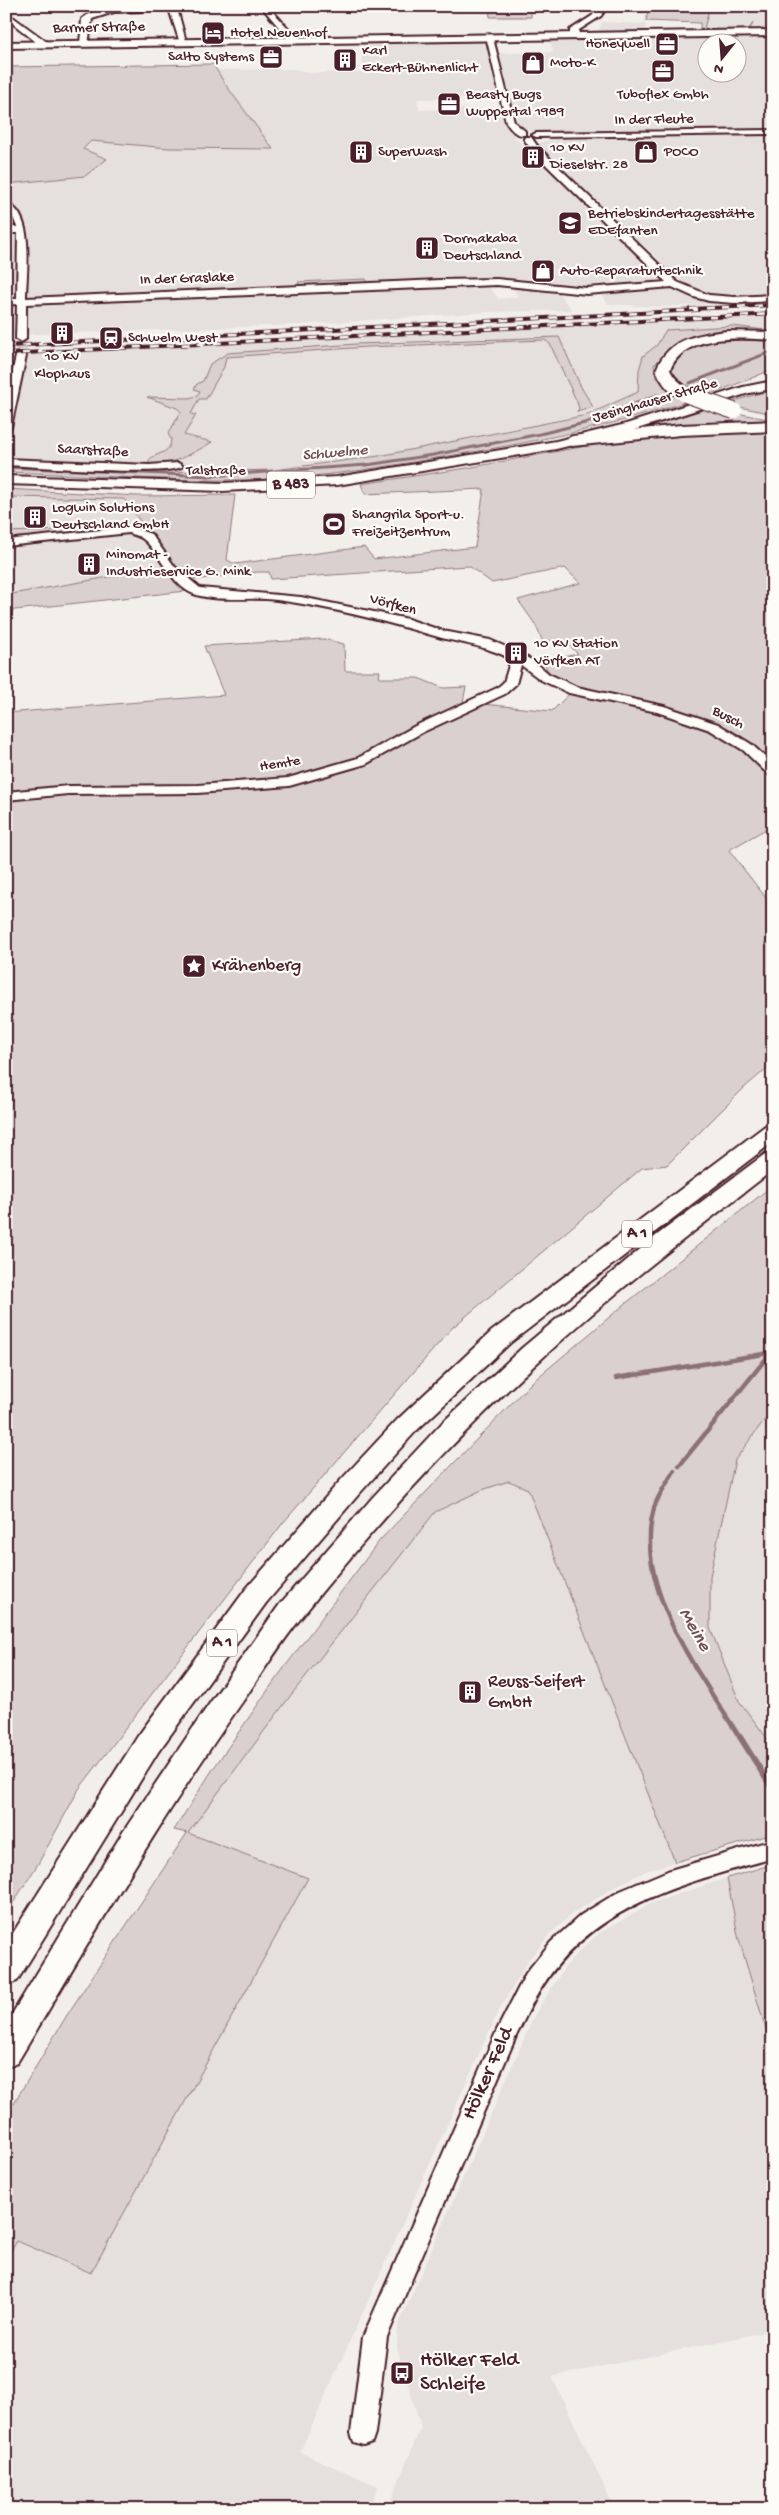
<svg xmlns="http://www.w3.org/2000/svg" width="779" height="2515" viewBox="0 0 779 2515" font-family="'Gochi Hand',sans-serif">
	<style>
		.built { fill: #e5dfdd; fill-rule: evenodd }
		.green { fill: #d9d0cf; stroke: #92787d }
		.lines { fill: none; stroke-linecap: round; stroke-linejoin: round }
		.stream-far2 { stroke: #8b6f75; stroke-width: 3 }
		.stream-far1 { stroke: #8b6f75; stroke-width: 4.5 }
		.stream { stroke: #8b6f75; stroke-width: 6 }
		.minor-tunnel { stroke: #d0c5c5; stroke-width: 11; stroke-dasharray: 11 5; stroke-linecap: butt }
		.minor-casing { stroke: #4a1f2b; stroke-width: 4 }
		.major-casing { stroke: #4a1f2b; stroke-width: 4 }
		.highway-casing { stroke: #4a1f2b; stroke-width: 4 }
		.minor { fill: #fdfcf7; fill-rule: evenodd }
		.major { fill: #fdfcf7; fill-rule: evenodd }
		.highway { fill: #fdfcf7; fill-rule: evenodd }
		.rail-casing { stroke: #4a1f2b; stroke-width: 4 }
		.rail { stroke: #fdfcf7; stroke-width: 2.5; stroke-dasharray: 8; stroke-linecap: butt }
		.highway-bridge-casing { stroke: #4a1f2b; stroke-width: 18; stroke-linecap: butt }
		.highway-bridge { stroke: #fdfcf7; stroke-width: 16 }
		.labels { text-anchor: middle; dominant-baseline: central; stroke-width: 4.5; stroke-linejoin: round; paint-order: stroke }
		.far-street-label { font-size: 15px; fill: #4a1f2b; stroke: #fdfcf7 }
		.far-poi-label { font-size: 15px; fill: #4a1f2b; stroke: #fdfcf7; text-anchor: start }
		.far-water-label { font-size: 16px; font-style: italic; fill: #704e56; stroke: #fdfcf7 }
		.shield { fill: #fdfcf7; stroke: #806168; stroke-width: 1 }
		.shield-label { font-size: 16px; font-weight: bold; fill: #4a1f2b }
		.poi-label { font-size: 18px; fill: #4a1f2b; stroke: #fdfcf7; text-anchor: start }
		.water-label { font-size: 19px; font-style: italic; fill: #704e56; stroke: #fdfcf7 }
		.near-street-label { font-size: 21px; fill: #4a1f2b; stroke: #fdfcf7 }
		.near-poi-label { font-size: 21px; fill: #4a1f2b; stroke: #fdfcf7; text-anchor: start }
	</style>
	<rect width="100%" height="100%" fill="#f2efeb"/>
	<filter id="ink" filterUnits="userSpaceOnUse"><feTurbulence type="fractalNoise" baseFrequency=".02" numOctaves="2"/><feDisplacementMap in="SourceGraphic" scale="10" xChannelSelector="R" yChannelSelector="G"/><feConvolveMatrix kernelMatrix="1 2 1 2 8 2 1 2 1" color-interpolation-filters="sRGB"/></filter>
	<g filter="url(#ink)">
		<g class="built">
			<polygon points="705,6 773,6 773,31 700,32"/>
			<polygon points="602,22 646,24 645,32 598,33"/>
			<path d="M773,36V129L558,134L533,132L522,127L517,122L499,53L553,52L550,40ZM706,42H736V72H706Z"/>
			<polygon points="479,41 485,43 498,98 417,99 419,110 501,108 504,123 516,139 658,275 657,280 648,283 588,288 529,282 488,285 499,299 519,297 511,286 558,292 572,310 488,312 298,325 17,335 6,338 6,184 85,176 100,166 104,158 82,148 91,141 169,148 272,149 215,70 295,69 310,73 364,72 360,43"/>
			<polygon points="773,134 773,295 736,297 709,295 684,284 538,145 542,141 552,139"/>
			<polygon points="670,288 689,296 719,304 659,307 608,304 600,293"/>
			<polygon points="773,316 773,331 732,326 666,330 657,345 643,357 639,370 638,392 588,414 379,456 274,470 195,472 6,464 6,362 27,361 24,355"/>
			<polygon points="6,497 124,499 152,537 167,567 6,595 6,538 67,534 68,531 6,532"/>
			<polygon points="773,1408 773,1746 739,1701 710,1628 710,1576 735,1460"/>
			<polygon points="509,1481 528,1488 675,1862 646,1871 618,1885 573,1913 551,1933 529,1959 497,2014 300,2452 378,2486 369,2509 6,2509 6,2260 16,2241 90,2273 308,1878 187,1833 291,1695 435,1512 482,1490"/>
			<polygon points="727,1878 738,1936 773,2053 773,2330 552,2377 615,2509 387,2509 421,2427 397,2348 398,2326 535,2014 563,1970 579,1951 601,1932 652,1903"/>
		</g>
		<g class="green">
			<polygon points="489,6 531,6 531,17 490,17"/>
			<polygon points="609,6 705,6 739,10 709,9 704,29 746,30 750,28 753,23 749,31 700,32 700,23 646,21 648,12 607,10"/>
			<polygon points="213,64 225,84 273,149 169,148 91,141 83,149 107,159 85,176 6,184 6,67"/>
			<polygon points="366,279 369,284 301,287 298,282"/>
			<path d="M732,326L773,331V334L748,333L672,348L654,365L656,377L672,392C671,385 669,375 670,368C676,333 747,338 773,339V369C667,416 550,440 436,458C384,467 330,476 277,479C186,483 97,475 6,472V464L195,472L274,470L379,456L587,415L638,392L639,370L643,356L657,345L666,330Z"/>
			<path d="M559,337L581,387L593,407L577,412L579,408L577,402L550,344L545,340L367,347L226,357L224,367L206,399H199L191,414L196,415L184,435L212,442C191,455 171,465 147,466L151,458C160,452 171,453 171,439L168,434L181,412L177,408L147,397L189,398L197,396L200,391L194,389L197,384L203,381L210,364L228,353L356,344Z"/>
			<polygon points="773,389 773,414 725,404"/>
			<polygon points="709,408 773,420 773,425 631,432"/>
			<polygon points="773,429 773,825 729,850 773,907 773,931 764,944 773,942 773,1063 743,1089 667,1165 642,1168 452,1328 283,1523 79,1789 38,1864 6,1914 6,713 224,695 204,646 323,639 344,644 345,671 380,671 379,678 418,678 443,688 466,687 463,702 552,711 572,691 550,675 543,661 578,654 563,639 543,642 535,624 518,600 580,583 565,568 492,583 469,566 271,579 269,572 258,572 185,581 195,590 6,611 6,595 167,567 152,537 124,499 6,497 6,489 138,496 235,495 227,560 235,564 364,547 374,559 475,547 484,489 365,494 361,484 467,468 635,437"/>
			<polygon points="68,530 67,534 6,538 6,532"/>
			<polygon points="773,1185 773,1408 735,1460 710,1576 710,1628 739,1701 773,1746 773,1834 675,1862 528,1489 509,1481 482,1490 435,1512 291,1695 188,1833 308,1878 91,2273 17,2241 6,2260 6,2116 67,2015 187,1833 174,1830 213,1769 275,1680 380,1540 531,1383 625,1304"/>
			<polygon points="773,1864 773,2053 738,1936 727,1878"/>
		</g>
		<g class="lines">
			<g class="stream-far2">
				<polyline points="690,383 773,351"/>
				<polyline points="6,467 210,476 367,465 433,455 540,434 593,421 657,395"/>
			</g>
			<g class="stream-far1">
				<polyline points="616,1378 770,1353"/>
				<polyline points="679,1466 773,1350"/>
				<path d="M674,1471C667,1483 658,1495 654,1508C632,1587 701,1675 740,1738"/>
			</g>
			<polyline class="stream" points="740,1737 773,1790"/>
			<polyline class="minor-tunnel" points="21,339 21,356"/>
			<g class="minor-casing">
				<g id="minor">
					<polygon points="176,6 183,6 178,12 187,45 180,43 170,12"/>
					<polygon points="261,6 268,6 298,39 298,43 292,43"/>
					<polygon points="534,6 606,6 607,7 601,16 579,30 578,37 574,39 570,37 570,30 592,16 598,9 537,8"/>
					<path d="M138,7L142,9L141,11L114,12L92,19L88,44L84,46L80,44L82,19C95,7 121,7 138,7Z"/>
					<polygon points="6,12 47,42 47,46 41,46 6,18"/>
					<path d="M486,36L493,38L514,122L525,131V135C516,136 510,129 506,122Z"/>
					<polygon points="773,130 773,134 536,137 532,135 536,133"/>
					<path d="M525,137H531L538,147L677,282L709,295L734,297L773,295V301L734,303L709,301L694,297L672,287L587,294L497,285L26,304V339L21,342L16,339L17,304L6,305V299H17L18,233H6V227H17L12,215L6,211V203C36,214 26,272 26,298L440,280L497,279L587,288L666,282L532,151L524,139Z"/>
					<polygon points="21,353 26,356 11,427 6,430 6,402 16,356"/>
					<path d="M6,459L149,465L178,463L183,466C172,477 31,466 6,465Z"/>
					<path d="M130,527L151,534L175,567L200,588L301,597L408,619L443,631L490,640L513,650L535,662L549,674L577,687L664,706L718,724L751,744L773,764V775L768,774L743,750L710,730L657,712L569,693L541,680L521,665L516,684L505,694L423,732L366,764L289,786L198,793L68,794L6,800V792L68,786L198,785L288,778L358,758L415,726L497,688L504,682L511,659C485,645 462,644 435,636C384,621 330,607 277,600C250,596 220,603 194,594C171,586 159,551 143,539C140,536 133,535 129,533L6,546V540Z"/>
					<path d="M773,1840V1858C684,1884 595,1903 542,1987C532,2001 525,2019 517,2034L387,2337L375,2433L372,2442L363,2445L354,2442L351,2433L363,2337L497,2030L526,1973L551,1942L581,1915L620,1891L670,1870Z"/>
				</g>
			</g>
			<g class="major-casing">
				<g id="major">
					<polygon points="773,30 773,36 6,48 6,42"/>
					<polygon points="773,381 773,389 749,393 634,430 556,449 337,485 223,491 6,484 6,476 223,483 337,477 556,441 626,424 743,387"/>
				</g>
			</g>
			<g class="highway-casing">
				<g id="highway">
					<path d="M727,331L773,332V340C739,338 685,333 670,370C676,382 685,384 692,394L690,397C673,401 662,383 656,370C669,338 695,335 727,331Z"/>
					<polygon points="773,421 773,431 681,435 572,446 564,441 572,436 681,425"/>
					<polygon points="773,1124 773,1142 510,1343 415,1432 358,1495 266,1603 158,1752 17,1981 6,1985 6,1944 138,1736 246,1589 340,1481 397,1420 492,1331 765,1126"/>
					<path d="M773,1152V1170C693,1232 612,1293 538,1362C453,1440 373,1527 301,1618C280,1644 262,1673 243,1701C161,1817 90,1941 17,2063L6,2067V2024L123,1832L203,1713L280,1604L373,1497L442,1423L522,1348L657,1235L765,1154Z"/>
				</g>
			</g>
			<use href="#minor" class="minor"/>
			<use href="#major" class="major"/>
			<use href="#highway" class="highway"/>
			<g class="rail-casing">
				<g id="rail">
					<polyline points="690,309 773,305"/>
					<polyline points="6,346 698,310"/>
					<polyline points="6,354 773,314"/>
				</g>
			</g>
			<use href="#rail" class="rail"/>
			<g class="highway-bridge-casing">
				<polyline id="highway-bridge" points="685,394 734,411"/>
			</g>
			<use href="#highway-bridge" class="highway-bridge"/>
		</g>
	</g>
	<defs>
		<g id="hotel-square" transform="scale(1.25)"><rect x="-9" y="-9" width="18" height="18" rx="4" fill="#4a1f2b" stroke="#fdfcf7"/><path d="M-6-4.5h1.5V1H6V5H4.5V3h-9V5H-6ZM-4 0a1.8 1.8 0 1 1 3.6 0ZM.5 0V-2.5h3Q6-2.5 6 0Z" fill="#fff"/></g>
		<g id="office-square" transform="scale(1.25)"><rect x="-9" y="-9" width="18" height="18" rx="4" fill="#4a1f2b" stroke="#fdfcf7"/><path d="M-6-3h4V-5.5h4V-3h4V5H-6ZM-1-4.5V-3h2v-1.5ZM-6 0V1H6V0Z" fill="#fff"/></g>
		<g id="building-square" transform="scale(1.25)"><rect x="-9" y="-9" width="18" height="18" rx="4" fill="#4a1f2b" stroke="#fdfcf7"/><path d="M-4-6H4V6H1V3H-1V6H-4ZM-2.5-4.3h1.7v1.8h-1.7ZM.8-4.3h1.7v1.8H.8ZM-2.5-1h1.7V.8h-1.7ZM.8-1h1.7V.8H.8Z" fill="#fff"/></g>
		<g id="shop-square" transform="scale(1.25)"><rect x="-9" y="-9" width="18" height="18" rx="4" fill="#4a1f2b" stroke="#fdfcf7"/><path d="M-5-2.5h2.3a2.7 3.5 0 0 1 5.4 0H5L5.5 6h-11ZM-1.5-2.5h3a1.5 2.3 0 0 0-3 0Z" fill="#fff"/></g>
		<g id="school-square" transform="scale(1.25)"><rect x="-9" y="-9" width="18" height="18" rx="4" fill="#4a1f2b" stroke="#fdfcf7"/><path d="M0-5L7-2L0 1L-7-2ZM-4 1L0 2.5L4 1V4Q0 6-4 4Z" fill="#fff"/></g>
		<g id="station-square" transform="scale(1.25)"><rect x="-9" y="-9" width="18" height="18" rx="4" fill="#4a1f2b" stroke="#fdfcf7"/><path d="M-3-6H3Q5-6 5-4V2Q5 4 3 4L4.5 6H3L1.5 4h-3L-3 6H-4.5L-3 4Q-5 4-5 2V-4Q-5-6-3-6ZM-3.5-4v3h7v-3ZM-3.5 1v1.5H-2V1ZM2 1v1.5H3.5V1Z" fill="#fff"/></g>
		<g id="stadium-square" transform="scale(1.25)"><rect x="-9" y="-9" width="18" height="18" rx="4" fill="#4a1f2b" stroke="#fdfcf7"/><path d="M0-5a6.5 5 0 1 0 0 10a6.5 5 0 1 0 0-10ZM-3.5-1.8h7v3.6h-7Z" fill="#fff"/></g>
		<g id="sight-square" transform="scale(1.25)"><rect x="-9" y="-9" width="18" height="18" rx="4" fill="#4a1f2b" stroke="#fdfcf7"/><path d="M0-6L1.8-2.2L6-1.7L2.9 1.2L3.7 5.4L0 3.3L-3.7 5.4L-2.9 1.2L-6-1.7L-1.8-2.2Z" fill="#fff"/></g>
		<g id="bus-square" transform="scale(1.25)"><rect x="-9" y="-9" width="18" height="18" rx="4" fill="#4a1f2b" stroke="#fdfcf7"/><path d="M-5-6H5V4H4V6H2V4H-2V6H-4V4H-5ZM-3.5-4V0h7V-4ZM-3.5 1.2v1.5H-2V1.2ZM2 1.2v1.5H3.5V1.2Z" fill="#fff"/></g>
	</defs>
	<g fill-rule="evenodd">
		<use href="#hotel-square" x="213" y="33"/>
		<use href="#office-square" x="667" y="44"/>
		<use href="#office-square" x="271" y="57"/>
		<use href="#building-square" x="345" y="60"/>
		<use href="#shop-square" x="533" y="63"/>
		<use href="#office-square" x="663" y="71"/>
		<use href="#office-square" x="449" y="104"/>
		<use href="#building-square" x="361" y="152"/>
		<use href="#shop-square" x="646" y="152"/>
		<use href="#building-square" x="533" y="157"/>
		<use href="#school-square" x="570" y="223"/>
		<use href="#building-square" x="427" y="248"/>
		<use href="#shop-square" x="543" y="271"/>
		<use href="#building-square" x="62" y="333"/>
		<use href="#station-square" x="111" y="338"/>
		<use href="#building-square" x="35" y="517"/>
		<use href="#stadium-square" x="334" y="524"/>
		<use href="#building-square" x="89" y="564"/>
		<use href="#building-square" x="516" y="653"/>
		<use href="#sight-square" x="194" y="966"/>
		<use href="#building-square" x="470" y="1692"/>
		<use href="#bus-square" x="402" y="2373"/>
	</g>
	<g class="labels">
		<g class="far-street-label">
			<text transform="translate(99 28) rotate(-1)">Barmer Straße</text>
			<text transform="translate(654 120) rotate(-1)">In der Fleute</text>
			<text transform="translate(187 279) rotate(-2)">In der Graslake</text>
			<text transform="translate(655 401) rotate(-16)">Jesinghauser Straße</text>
			<text transform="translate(93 451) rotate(3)">Saarstraße</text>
			<text x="216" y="471">Talstraße</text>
			<text transform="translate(393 605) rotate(15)">Vörfken</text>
			<text transform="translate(728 718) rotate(28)">Busch</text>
			<text transform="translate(280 764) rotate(-9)">Hemte</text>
		</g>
		<g class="far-poi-label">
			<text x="230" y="33">Hotel Neuenhof</text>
			<text x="650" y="44" text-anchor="end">Honeywell</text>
			<text x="362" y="51">Karl<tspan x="362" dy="17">Eckert-Bühnenlicht</tspan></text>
			<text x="254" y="57" text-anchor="end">Salto Systems</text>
			<text x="550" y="63">Moto-K</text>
			<text x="466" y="95">Beasty Bugs<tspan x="466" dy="17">Wuppertal 1989</tspan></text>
			<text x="663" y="95" text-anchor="middle">Tuboflex Gmbh</text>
			<text x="550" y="148">10 KV<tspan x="550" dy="17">Dieselstr. 28</tspan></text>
			<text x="378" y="152">SuperWash</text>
			<text x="664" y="152">POCO</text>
			<text x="588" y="214">Betriebskindertagesstätte<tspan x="588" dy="17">EDEfanten</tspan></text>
			<text x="444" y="239">Dormakaba<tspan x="444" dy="17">Deutschland</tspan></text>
			<text x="560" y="271">Auto-Reparaturtechnik</text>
			<text x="128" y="338">Schwelm West</text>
			<text x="62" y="357" text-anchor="middle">10 KV<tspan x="62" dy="17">Klophaus</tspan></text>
			<text x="52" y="508">Logwin Solutions<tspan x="52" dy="17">Deutschland GmbH</tspan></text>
			<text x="352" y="515">Shangrila Sport-u.<tspan x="352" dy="17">Freizeitzentrum</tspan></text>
			<text x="106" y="555">Minomat -<tspan x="106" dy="17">Industrieservice G. Mink</tspan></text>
			<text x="534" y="644">10 KV Station<tspan x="534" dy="17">Vörfken AT</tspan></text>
		</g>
		<g class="far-water-label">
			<text transform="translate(335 454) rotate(-5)">Schwelme</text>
		</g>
		<g class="shield">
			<rect x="267" y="471.5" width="48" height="27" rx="4"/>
			<rect x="622" y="1220.5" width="30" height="27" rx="4"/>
			<rect x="207" y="1629.5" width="30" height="27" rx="4"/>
		</g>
		<g class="shield-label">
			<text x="291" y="485">B 483</text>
			<text x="637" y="1234">A 1</text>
			<text x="222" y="1643">A 1</text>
		</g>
		<g class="poi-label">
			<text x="212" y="966">Krähenberg</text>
			<text x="488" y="1682">Reuss-Seifert<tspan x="488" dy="21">GmbH</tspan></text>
		</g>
		<g class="water-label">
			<text transform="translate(694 1630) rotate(60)">Meine</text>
		</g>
		<g class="near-street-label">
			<text transform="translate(489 2074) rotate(-66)">Hölker Feld</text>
		</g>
		<g class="near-poi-label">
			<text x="420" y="2361">Hölker Feld<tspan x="420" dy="24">Schleife</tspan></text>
		</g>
	</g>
	<rect width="779" height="2515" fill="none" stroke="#fdfcf7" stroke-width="25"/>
	<rect x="12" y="12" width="754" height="2490" fill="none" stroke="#4a1f2b" stroke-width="2" filter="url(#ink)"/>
	<g transform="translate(722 58) rotate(197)"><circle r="24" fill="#fdfcf7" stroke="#b5a4a5"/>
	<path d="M0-4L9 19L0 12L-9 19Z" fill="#4a1f2b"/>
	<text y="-8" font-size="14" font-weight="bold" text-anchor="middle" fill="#4a1f2b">N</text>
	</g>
</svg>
